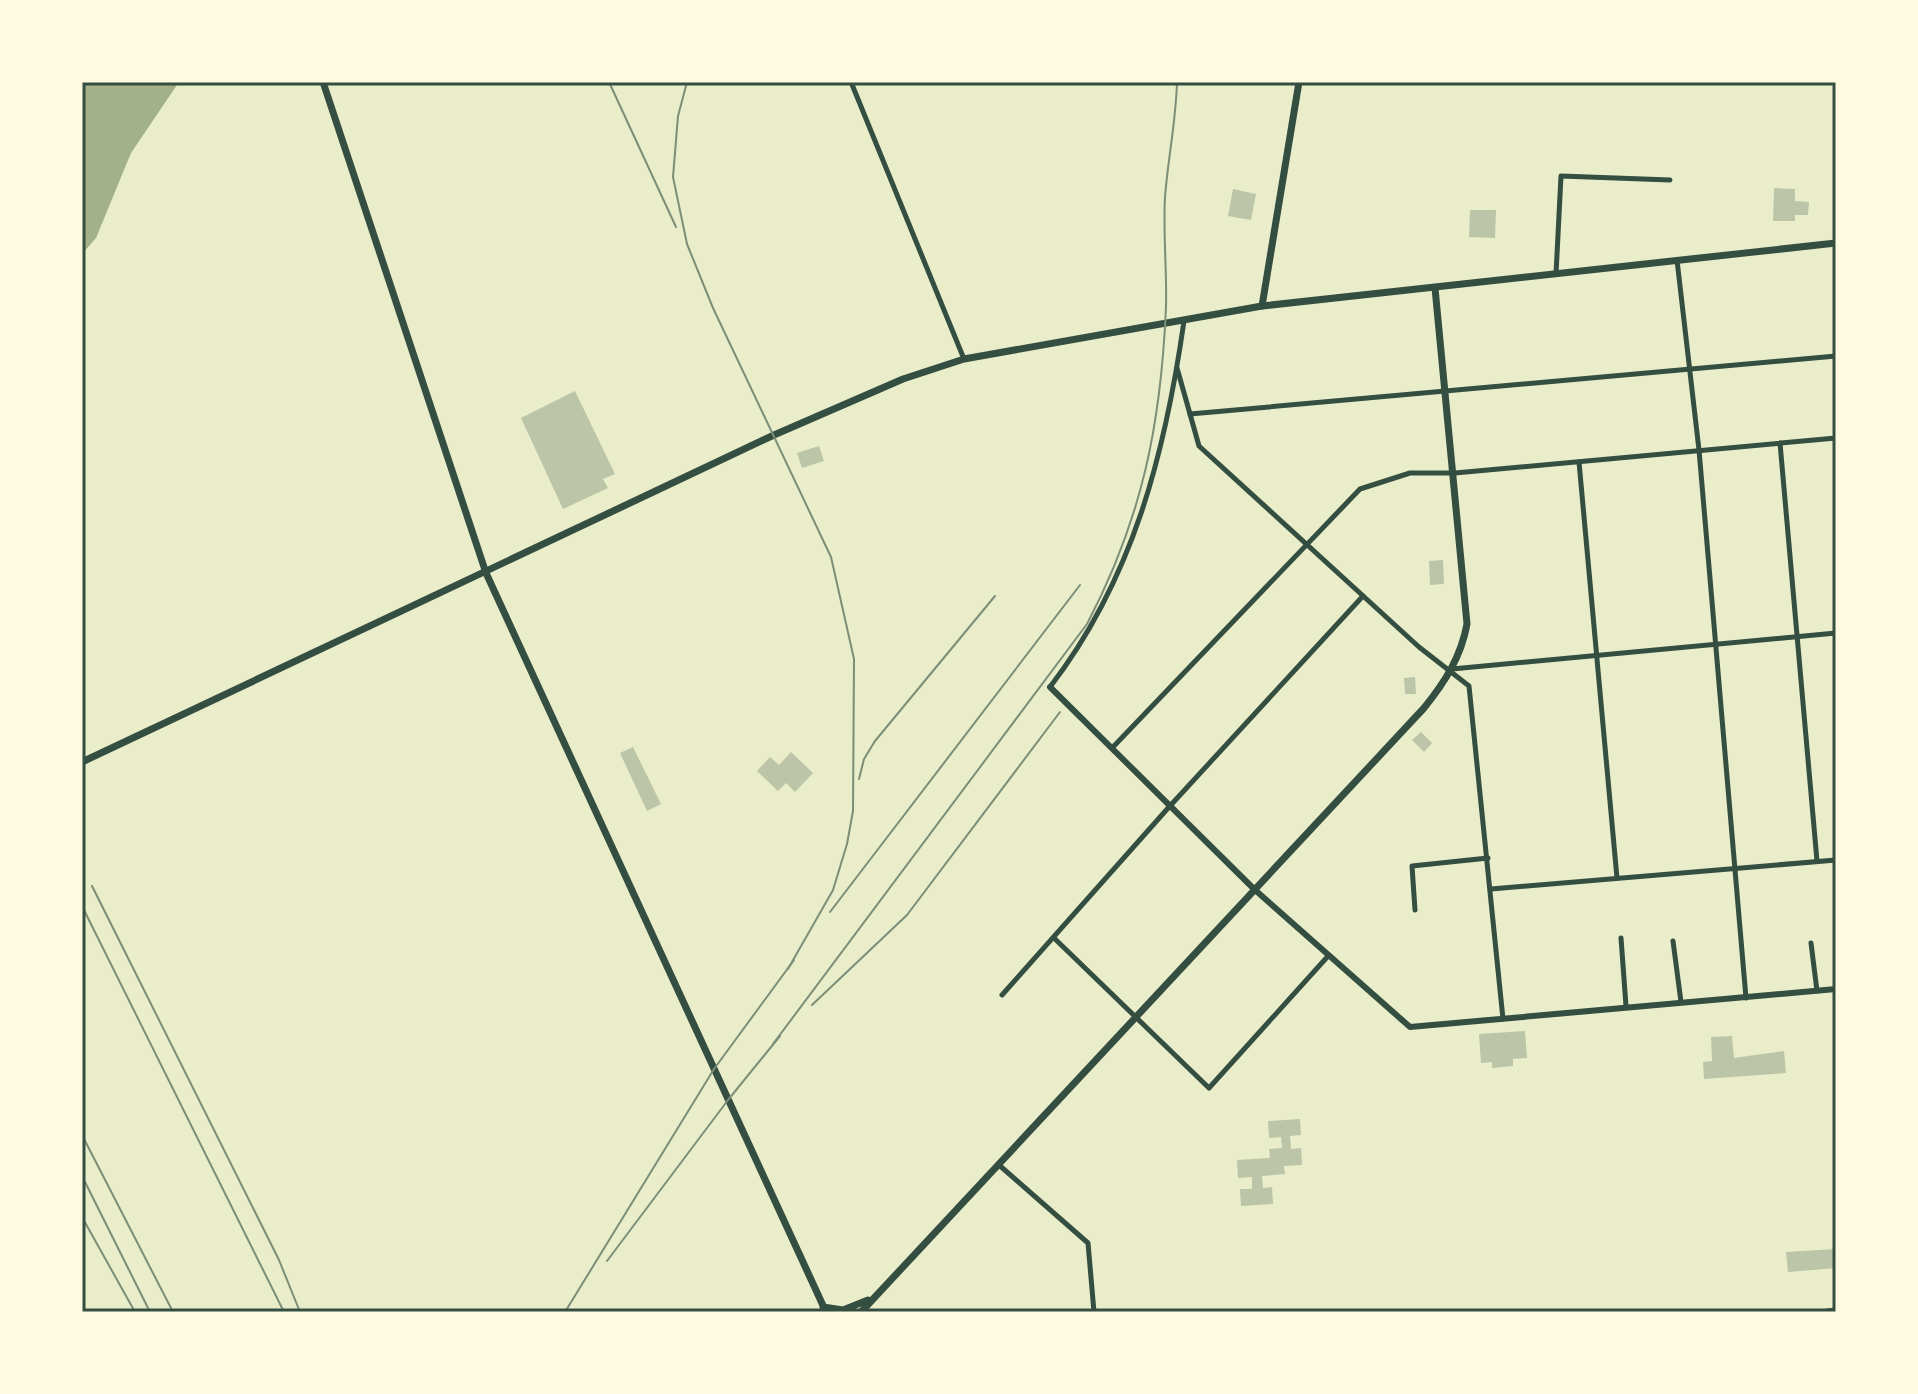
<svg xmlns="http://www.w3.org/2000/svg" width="1918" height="1394" viewBox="0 0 1918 1394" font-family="Inter,sans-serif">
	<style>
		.water { fill: #a3b18a }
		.building { fill: #bcc5a7 }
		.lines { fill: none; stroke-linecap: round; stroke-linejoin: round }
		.minor { stroke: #344e41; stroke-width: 5 }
		.tertiary { stroke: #344e41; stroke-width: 6 }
		.secondary { stroke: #344e41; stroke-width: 7 }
		.rail { stroke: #7c8e77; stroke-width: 2 }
		.neatline { fill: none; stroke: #344e41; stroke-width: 3 }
	</style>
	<rect width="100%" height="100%" fill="#e9edc9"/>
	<polygon class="water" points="82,82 179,82 131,153 96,238 82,254"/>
	<g class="building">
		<polygon points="1774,188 1795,189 1795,201 1809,202 1808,215 1795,215 1795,221 1773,221"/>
		<polygon points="1233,189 1256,194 1251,220 1228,216"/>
		<polygon points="1470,210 1496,210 1495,238 1469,237"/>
		<polygon points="575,391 615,474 603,479 608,488 563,509 521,418"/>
		<polygon points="819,446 824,461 802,468 797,453"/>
		<polygon points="1443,560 1444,584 1430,585 1429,561"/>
		<polygon points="1415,677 1416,694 1405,694 1404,678"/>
		<polygon points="1421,732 1432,743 1424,752 1412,740"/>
		<polygon points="633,747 661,804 647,811 620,753"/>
		<polygon points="791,752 813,773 795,792 786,783 778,791 757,771 770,757 779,765"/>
		<polygon points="1525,1031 1527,1058 1513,1059 1513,1066 1492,1068 1492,1062 1481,1063 1479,1034"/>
		<polygon points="1732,1036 1734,1058 1784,1051 1786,1073 1704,1079 1703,1062 1712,1061 1711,1037"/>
		<polygon points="1300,1119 1301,1135 1290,1136 1291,1149 1301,1148 1302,1165 1284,1166 1285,1174 1262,1176 1263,1188 1272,1187 1273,1204 1241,1206 1240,1189 1252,1189 1252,1177 1238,1178 1237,1160 1270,1158 1269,1149 1282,1148 1281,1137 1269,1138 1268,1121"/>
		<polygon points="1836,1249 1836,1268 1788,1272 1786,1252"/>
	</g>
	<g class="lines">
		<g class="minor">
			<polyline points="851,82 964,359"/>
			<polyline points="1677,260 1699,450 1746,998"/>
			<polyline points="1556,274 1561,176 1670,180"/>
			<polyline points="1177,368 1190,414 1836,356"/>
			<polyline points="1190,414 1199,446 1419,647 1469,686 1503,1019"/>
			<polyline points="1780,443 1817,861"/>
			<polyline points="1579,462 1617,878"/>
			<polyline points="1452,669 1836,633"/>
			<path d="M1050,687C1133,579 1165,454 1184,321"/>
			<polyline points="1113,747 1360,489 1410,473 1455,473 1836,438"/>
			<polyline points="1491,889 1836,860"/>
			<polyline points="1415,910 1412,866 1488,858"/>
			<polyline points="1054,938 1209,1088 1329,955"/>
			<polyline points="1621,938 1626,1006"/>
			<polyline points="1673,941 1681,1002"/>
			<polyline points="1811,943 1817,991"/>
			<polyline points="1002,995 1169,807 1363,596"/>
			<polyline points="999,1165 1088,1243 1094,1312"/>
		</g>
		<polyline class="tertiary" points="1050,687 1254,889 1410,1027 1836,989"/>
		<g class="secondary">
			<polyline points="323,82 486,573 826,1312"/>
			<polyline points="1262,306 1299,82"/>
			<polyline points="82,762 774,435 903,379 964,359 1262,306 1836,243"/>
			<polyline points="823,1307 843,1310 868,1300"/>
			<path d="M861,1312L1424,708C1445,682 1461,657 1467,624L1435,288"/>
			<polyline points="1827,1312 1836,1311"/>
		</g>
		<g class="rail">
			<polyline points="609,82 676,227"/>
			<polyline points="687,82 678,116 673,177 687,244 713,308 831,557 854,659 853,811 847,844 833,890 788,969"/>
			<polyline points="859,779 864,759 875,741 995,596"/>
			<polyline points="92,886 279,1260 300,1312"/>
			<polyline points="82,906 284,1312"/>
			<polyline points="830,912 1080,585"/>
			<polyline points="812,1005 907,915 1060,712"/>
			<path d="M773,1044L1087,624C1142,519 1161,425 1166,307C1167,271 1163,234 1165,197C1168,158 1176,121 1177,82"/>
			<polyline points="82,1135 173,1312"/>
			<polyline points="82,1176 150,1312"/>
			<polyline points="82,1217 135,1312"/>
			<polyline points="607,1261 728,1100 780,1036"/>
			<polyline points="565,1312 714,1069 794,960"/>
		</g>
	</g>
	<rect width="1918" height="1394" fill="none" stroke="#fefae0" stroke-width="168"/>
	<rect x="84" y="84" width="1750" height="1226" class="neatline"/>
</svg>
